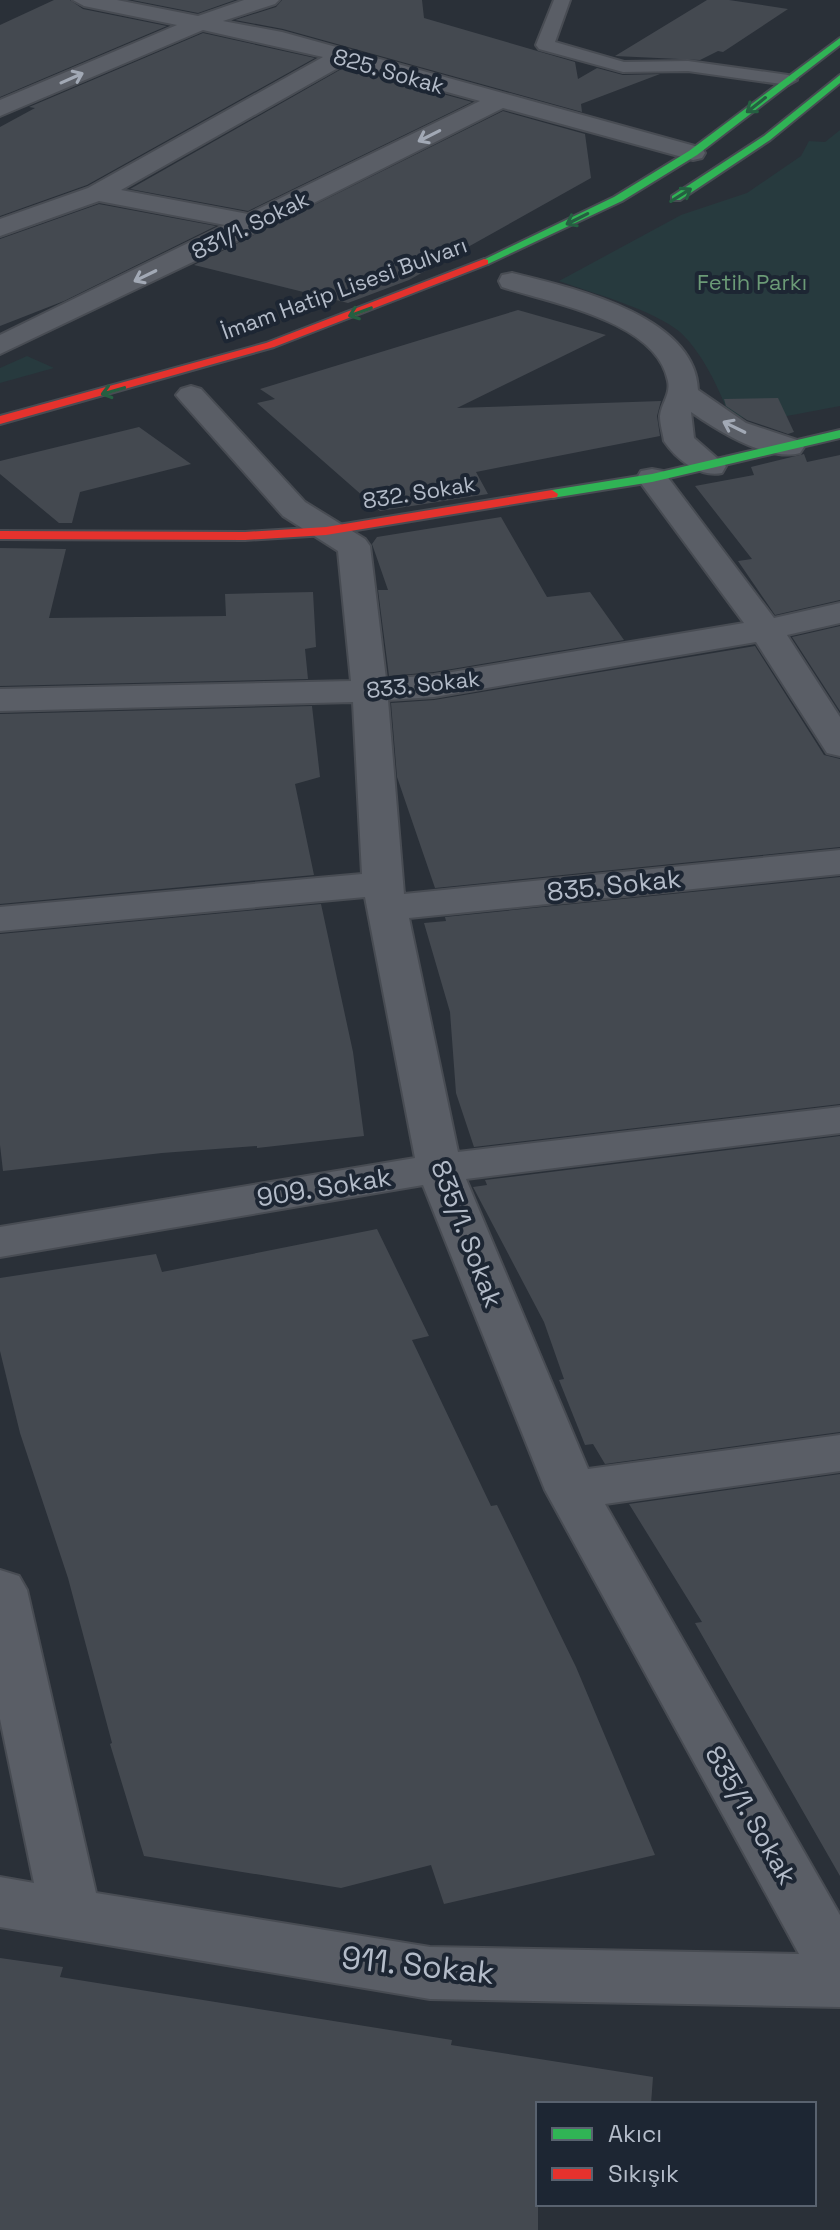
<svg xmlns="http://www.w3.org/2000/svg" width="840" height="2230" viewBox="0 0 840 2230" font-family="'Space Grotesk',sans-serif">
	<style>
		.green { fill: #273a3e }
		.building { fill: #444950 }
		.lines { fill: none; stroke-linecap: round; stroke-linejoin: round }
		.lane-casing { stroke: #484c53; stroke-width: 4 }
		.street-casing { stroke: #484c53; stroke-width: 4 }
		.fast-casing { stroke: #484c53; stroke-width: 4 }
		.jam-casing { stroke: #484c53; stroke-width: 4 }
		.lane { fill: #5a5e66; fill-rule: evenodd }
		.street { fill: #5a5e66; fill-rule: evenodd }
		.fast { fill: #30b455; fill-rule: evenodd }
		.jam { fill: #e5322d; fill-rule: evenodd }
		.oneway { stroke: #a2a9b5 }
		.oneway2 { stroke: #255f41 }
		.labels { text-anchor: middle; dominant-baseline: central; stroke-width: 8; stroke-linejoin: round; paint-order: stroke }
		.far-street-label { font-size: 22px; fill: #b4bcc9; stroke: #1d2633 }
		.far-park-label { font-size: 22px; fill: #6b9a76; stroke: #1d2633 }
		.street-label { font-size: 26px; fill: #b4bcc9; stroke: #1d2633 }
		.near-street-label { font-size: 32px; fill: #b4bcc9; stroke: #1d2633 }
	</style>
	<rect width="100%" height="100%" fill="#2a3038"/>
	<g class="green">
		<path d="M840,130V406L787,416L730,418C720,390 702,352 680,332C654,310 592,293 559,281L681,215L747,193L801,156L809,141L825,142Z"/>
		<polygon points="27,356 54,368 0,383 0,368"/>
	</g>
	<g class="building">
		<polygon points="54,0 70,0 83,9 167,26 0,97 0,25"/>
		<polygon points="132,0 235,0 198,13"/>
		<polygon points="282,0 422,0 424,18 575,62 578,79 597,68 623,75 660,74 581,104 582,112 283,29 235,20 276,7"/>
		<polygon points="707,0 729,0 788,9 723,52 718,51 700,60 615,56"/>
		<polygon points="203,33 315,58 87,185 0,216 0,127 35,108 29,107"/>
		<polygon points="345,67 472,102 248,211 130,189"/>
		<polygon points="503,111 585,134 591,178 409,280 348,303 194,265"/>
		<polygon points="99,204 216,226 64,301 0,326 0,239"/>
		<polygon points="518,310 606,335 457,408 661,401 657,416 660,436 476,472 488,494 380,511 257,403 275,399 260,389"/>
		<polygon points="778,398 794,432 788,434 747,420 726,406 724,399"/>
		<polygon points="139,427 191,464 80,492 72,523 59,523 0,474 0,461"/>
		<polygon points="804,454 807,462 840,455 840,600 775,615 738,561 752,559 695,486 754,475 751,467"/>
		<polygon points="501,517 547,597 590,592 624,640 434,672 389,676 378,590 388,590 372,544 377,537"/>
		<polygon points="0,548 66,549 49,618 226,616 225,594 313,592 316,647 305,649 308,679 0,686"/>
		<polygon points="840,626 840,711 792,637"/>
		<polygon points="755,646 824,755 840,759 840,847 435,888 397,777 391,703 434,700"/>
		<polygon points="312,706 320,777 295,784 314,875 0,904 0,714"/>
		<polygon points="840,877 840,1104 474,1147 456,1093 450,1012 424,923 446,921 445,917"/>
		<polygon points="321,904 353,1052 364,1136 257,1148 257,1146 162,1153 3,1171 0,1145 0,934"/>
		<polygon points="840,1136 840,1432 605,1464 593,1444 585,1445 559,1380 564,1379 544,1322 473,1187 487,1185 485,1180"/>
		<polygon points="377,1229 429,1336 412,1340 491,1506 497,1505 576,1667 655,1855 444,1904 431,1865 341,1888 144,1856 110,1744 112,1743 68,1578 20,1433 0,1351 0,1278 156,1254 162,1272"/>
		<polygon points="840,1474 840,1876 695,1623 702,1622 629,1504"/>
		<polygon points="0,1958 63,1967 60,1977 452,2040 451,2045 653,2077 651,2104 538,2104 538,2230 0,2230"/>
	</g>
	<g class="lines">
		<g class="lane-casing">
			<polygon id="lane" points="554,0 570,0 555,42 624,62 688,61 788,75 797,80 788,85 688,71 623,72 539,49 536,45"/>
		</g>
		<g class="street-casing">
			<g id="street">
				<path d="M73,0H117L198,16L244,0H279L275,4L223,21L282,32L702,148L705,153L702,158L693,160L503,108L264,228L0,354V335L225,225L99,201L0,236V219L88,188L323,57L203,30L0,116V100L177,25L84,6ZM345,64L480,101L248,214L121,190Z"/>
				<path d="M512,273C569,287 696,315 698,390L746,423L800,441L804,447L800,453C767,462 717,430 691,412L694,438L726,466L722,473C700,478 676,459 664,441C663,433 660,425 660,416C661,404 671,394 668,381C657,321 551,303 502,287L499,281L502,275Z"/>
				<polygon points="191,386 201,389 305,502 365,539 370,546 386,679 434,675 744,623 637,478 641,471 652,469 663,471 774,618 840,603 840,623 787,635 840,717 840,756 827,753 756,642 434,697 388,700 404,894 840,850 840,874 409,918 458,1152 840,1107 840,1133 466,1179 588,1469 840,1435 840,1471 605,1504 840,1915 840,2007 430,1999 0,1927 0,1877 34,1883 0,1719 0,1570 19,1576 27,1590 96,1893 430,1947 799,1954 545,1490 423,1185 0,1257 0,1227 415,1158 365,897 0,931 0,907 362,874 353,702 0,711 0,689 351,681 338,551 283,516 181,401 176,395 181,389"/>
			</g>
		</g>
		<g class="fast-casing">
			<g id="fast">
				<polygon points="840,38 840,45 697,155 622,201 488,264 479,262 614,197 689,151"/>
				<polygon points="840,75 840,83 770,140 680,200 672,200 672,196 764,136"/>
				<polygon points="840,430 840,438 652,482 552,498 546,494 552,490 652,474"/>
			</g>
		</g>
		<g class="jam-casing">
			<g id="jam">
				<polygon points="484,259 488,260 488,264 274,347 0,424 0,416 266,343"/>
				<polygon points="552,490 558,494 557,497 326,535 245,540 0,539 0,531 245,532 326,527"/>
			</g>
		</g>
		<use href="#lane" class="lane"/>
		<use href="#street" class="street"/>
		<use href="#fast" class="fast"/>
		<use href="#jam" class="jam"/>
	</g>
	<defs><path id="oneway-shaft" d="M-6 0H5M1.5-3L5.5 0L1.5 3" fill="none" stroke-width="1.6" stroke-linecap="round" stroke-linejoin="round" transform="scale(2)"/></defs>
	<g class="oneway">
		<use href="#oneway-shaft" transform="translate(72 78) rotate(-24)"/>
		<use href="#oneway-shaft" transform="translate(429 136) rotate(153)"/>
		<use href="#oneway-shaft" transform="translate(145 276) rotate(154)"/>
		<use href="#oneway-shaft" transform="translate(734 427) rotate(-154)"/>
	</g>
	<g class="oneway2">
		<use href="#oneway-shaft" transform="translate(756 105) rotate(142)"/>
		<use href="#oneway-shaft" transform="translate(681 195) rotate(-32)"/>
		<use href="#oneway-shaft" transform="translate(577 219) rotate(153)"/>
		<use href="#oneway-shaft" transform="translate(360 312) rotate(160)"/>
		<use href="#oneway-shaft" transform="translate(113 391) rotate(164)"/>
	</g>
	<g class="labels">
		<g class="far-street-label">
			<text transform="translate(389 71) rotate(16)">825. Sokak</text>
			<text transform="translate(250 225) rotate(-26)">831/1. Sokak</text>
			<text transform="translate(344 288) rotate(-20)">İmam Hatip Lisesi Bulvarı</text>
			<text transform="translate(419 492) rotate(-9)">832. Sokak</text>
			<text transform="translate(423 684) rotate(-6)">833. Sokak</text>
		</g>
		<g class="far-park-label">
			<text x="752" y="282">Fetih Parkı</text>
		</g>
		<g class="street-label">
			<text transform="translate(614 885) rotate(-6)">835. Sokak</text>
			<text transform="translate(324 1187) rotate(-9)">909. Sokak</text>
			<text transform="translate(467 1234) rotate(69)">835/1. Sokak</text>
			<text transform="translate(751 1815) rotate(60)">835/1. Sokak</text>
		</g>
		<g class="near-street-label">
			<text transform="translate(418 1965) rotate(6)">911. Sokak</text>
		</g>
	</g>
	<rect x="536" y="2102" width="280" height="104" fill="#1d2633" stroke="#59626f" stroke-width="2"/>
	<rect x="552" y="2128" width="40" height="12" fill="#30b455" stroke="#59626f" stroke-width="2"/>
	<text x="608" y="2142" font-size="24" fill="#b4bcc9">Akıcı</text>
	<rect x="552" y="2168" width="40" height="12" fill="#e5322d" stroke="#59626f" stroke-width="2"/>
	<text x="608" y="2182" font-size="24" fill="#b4bcc9">Sıkışık</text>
</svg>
